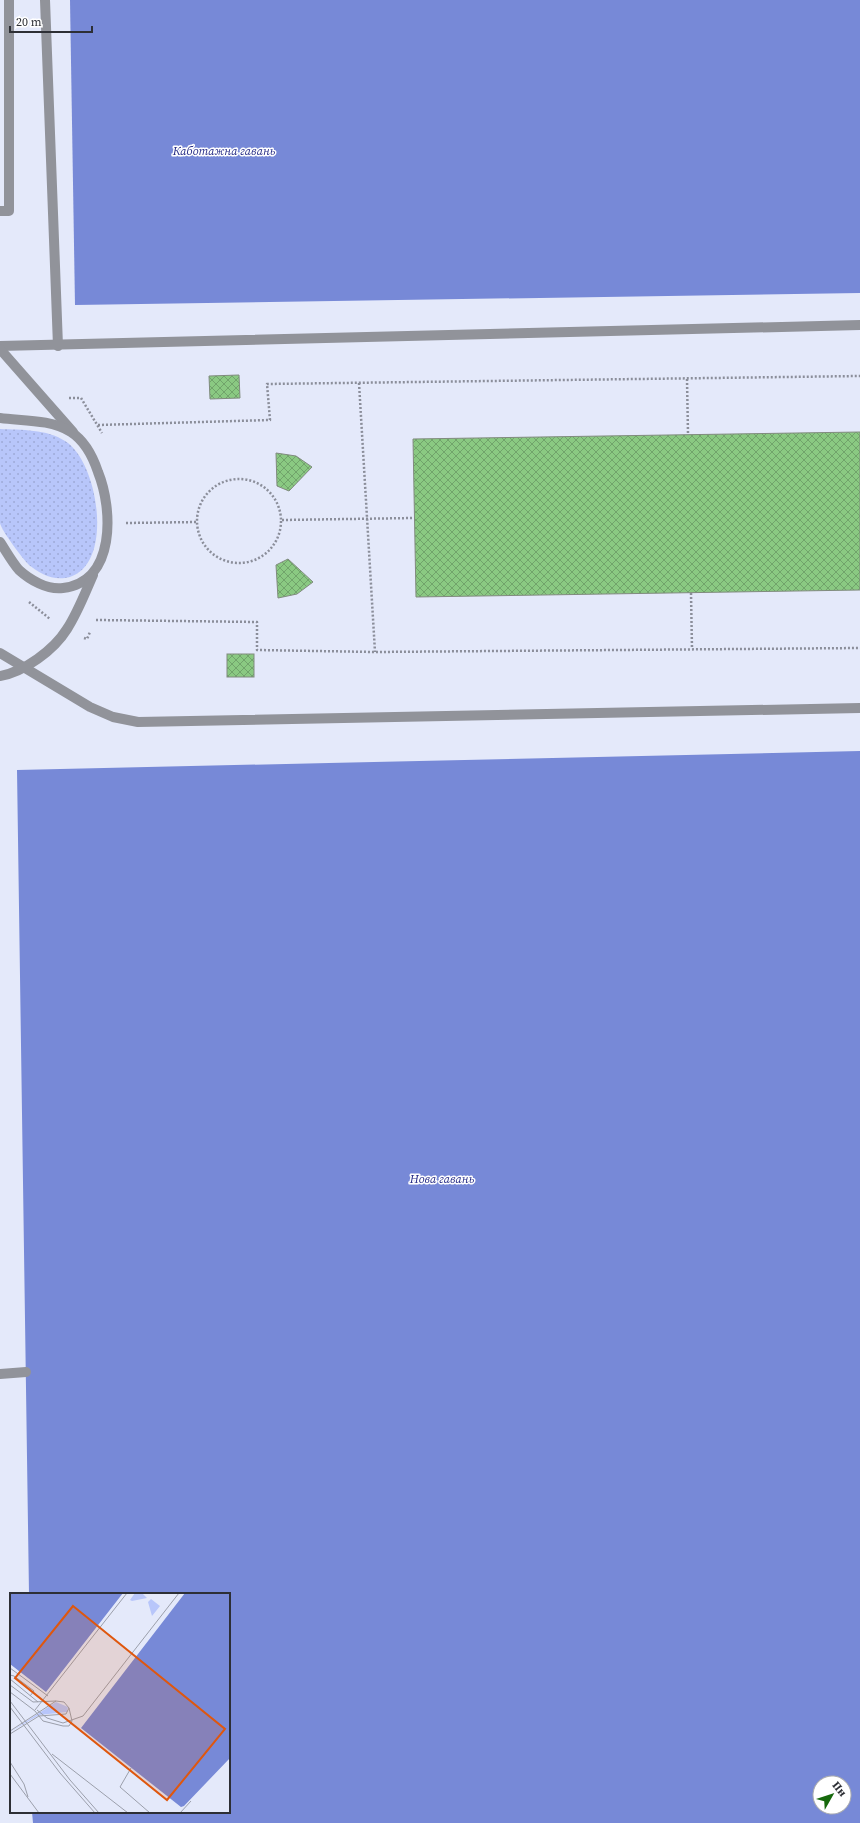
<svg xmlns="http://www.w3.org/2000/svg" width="860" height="1823" viewBox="0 0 860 1823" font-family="'Source Serif 4',serif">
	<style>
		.grass { fill: url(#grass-dots) }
		.water { fill: #7789d7; fill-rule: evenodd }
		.building { fill: url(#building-cross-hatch); stroke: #808b7e }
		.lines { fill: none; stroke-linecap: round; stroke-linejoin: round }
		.path { stroke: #8b8e9a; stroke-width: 2.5; stroke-dasharray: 2 2; stroke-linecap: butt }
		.minor { stroke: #91939a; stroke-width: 10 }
		.labels { text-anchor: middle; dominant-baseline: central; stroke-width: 3; stroke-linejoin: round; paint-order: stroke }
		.water-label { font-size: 12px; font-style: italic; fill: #252b86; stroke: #fff }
		.inset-road { fill: none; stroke: #9b9fab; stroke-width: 1 }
		.view { fill: #df570e; fill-opacity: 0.15; stroke: #df570e; stroke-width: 2 }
		.inset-edge { fill: none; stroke: #2d2f35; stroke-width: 2 }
	</style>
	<defs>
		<pattern id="grass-dots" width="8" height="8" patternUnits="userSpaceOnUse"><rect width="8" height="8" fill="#b8c6fa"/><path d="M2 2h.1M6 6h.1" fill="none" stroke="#9eaad7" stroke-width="1.8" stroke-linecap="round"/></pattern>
		<pattern id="building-cross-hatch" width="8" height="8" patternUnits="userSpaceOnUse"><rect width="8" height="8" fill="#8ac982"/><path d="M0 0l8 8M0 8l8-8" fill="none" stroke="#71a46b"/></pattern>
	</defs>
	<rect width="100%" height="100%" fill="#e4e9fa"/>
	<path class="grass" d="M0,429C21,430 47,429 65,441C99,461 116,570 65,578C51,580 39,573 29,565C23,559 1,530 0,523C0,514 0,504 0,495C0,473 0,451 0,429Z"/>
	<g class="water">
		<polygon points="70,0 860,0 860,293 75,305"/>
		<path d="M860,751V1823H33L32,1812H229V1594H29L17,770ZM820,1783H844V1807H820Z"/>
	</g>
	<g class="building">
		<polygon points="239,375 240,398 210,399 209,376"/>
		<polygon points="860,432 860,590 416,597 413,439"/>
		<polygon points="276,453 296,456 312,467 289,491 277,486"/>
		<polygon points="288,559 313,582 297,594 278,598 276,565"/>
		<rect x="227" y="654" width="27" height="23"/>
	</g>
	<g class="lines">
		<g class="path">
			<polyline points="687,379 688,434"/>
			<polyline points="359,383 375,652"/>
			<polyline points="69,398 81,398 102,433"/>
			<polyline points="98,425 270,420 267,384 860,376"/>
			<circle cx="239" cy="521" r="42"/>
			<polyline points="282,520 414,518"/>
			<polyline points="126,523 197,522"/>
			<polyline points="691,593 692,649"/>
			<polyline points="29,602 50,619"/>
			<polyline points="96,620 257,622 257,650 375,652 860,648"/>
			<polyline points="84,638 87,639 90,632"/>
		</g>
		<g class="minor">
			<polyline points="45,0 58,346"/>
			<polyline points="0,211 9,211 9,0"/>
			<polyline points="0,346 860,325"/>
			<polyline points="0,349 73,432"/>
			<path d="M0,418C23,421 50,419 71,432C85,441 93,457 98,472C113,509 116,582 63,588C47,590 30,580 19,570C12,562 6,551 0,542"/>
			<polyline points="0,653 90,707 113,717 138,722 860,708"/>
			<path d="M0,676C24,672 54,650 67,629C78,612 85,593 93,575"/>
			<polyline points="0,1374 26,1372"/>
		</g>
	</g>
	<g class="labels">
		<g class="water-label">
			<text x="224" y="151">Каботажна гавань</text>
			<text x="442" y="1179">Нова гавань</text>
		</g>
	</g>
	<g transform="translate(10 1593)">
		<rect width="220" height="220" fill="#e4e9fa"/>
		<path d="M125,0H132L137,5L122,8L120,7ZM141,6L150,13L142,23L138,9ZM46,109L58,114L57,119L29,122L0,139Z" fill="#b8c6fa"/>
		<path d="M0,0H113L36,99L0,71ZM175,0H220V165L174,213L171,214L71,135Z" fill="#7789d7"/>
		<path class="inset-road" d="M0,75L38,103M0,82L4,83L24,98L20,103M0,86L28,109M0,92L23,109L46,108M0,99L25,118L33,128L53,133H59L62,128L59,115M0,108L60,187L89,220M0,114L50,180L85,220M25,117L117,0M27,117L37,125L53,130L73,123L169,0M0,138L46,108L54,109L59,115L56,121L29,123L0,141M42,161L118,220M0,169L14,191L18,204M121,175L110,194L140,220M0,181L29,220M170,220L181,208"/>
		<path class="view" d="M63,13L215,136L157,207L5,85Z"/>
		<rect width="220" height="220" class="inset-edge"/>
	</g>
	<g transform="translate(832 1795) rotate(51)"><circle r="19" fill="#ffffff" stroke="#abacae"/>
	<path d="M0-3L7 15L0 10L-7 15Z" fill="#16690c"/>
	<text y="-6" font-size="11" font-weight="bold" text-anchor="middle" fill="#2d2f35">Пн</text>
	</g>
	<path d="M10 26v6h82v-6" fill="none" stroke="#2d2f35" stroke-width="2"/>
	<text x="16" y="26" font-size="12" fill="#2d2f35" stroke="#ffffff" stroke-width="3" paint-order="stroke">20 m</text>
</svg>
